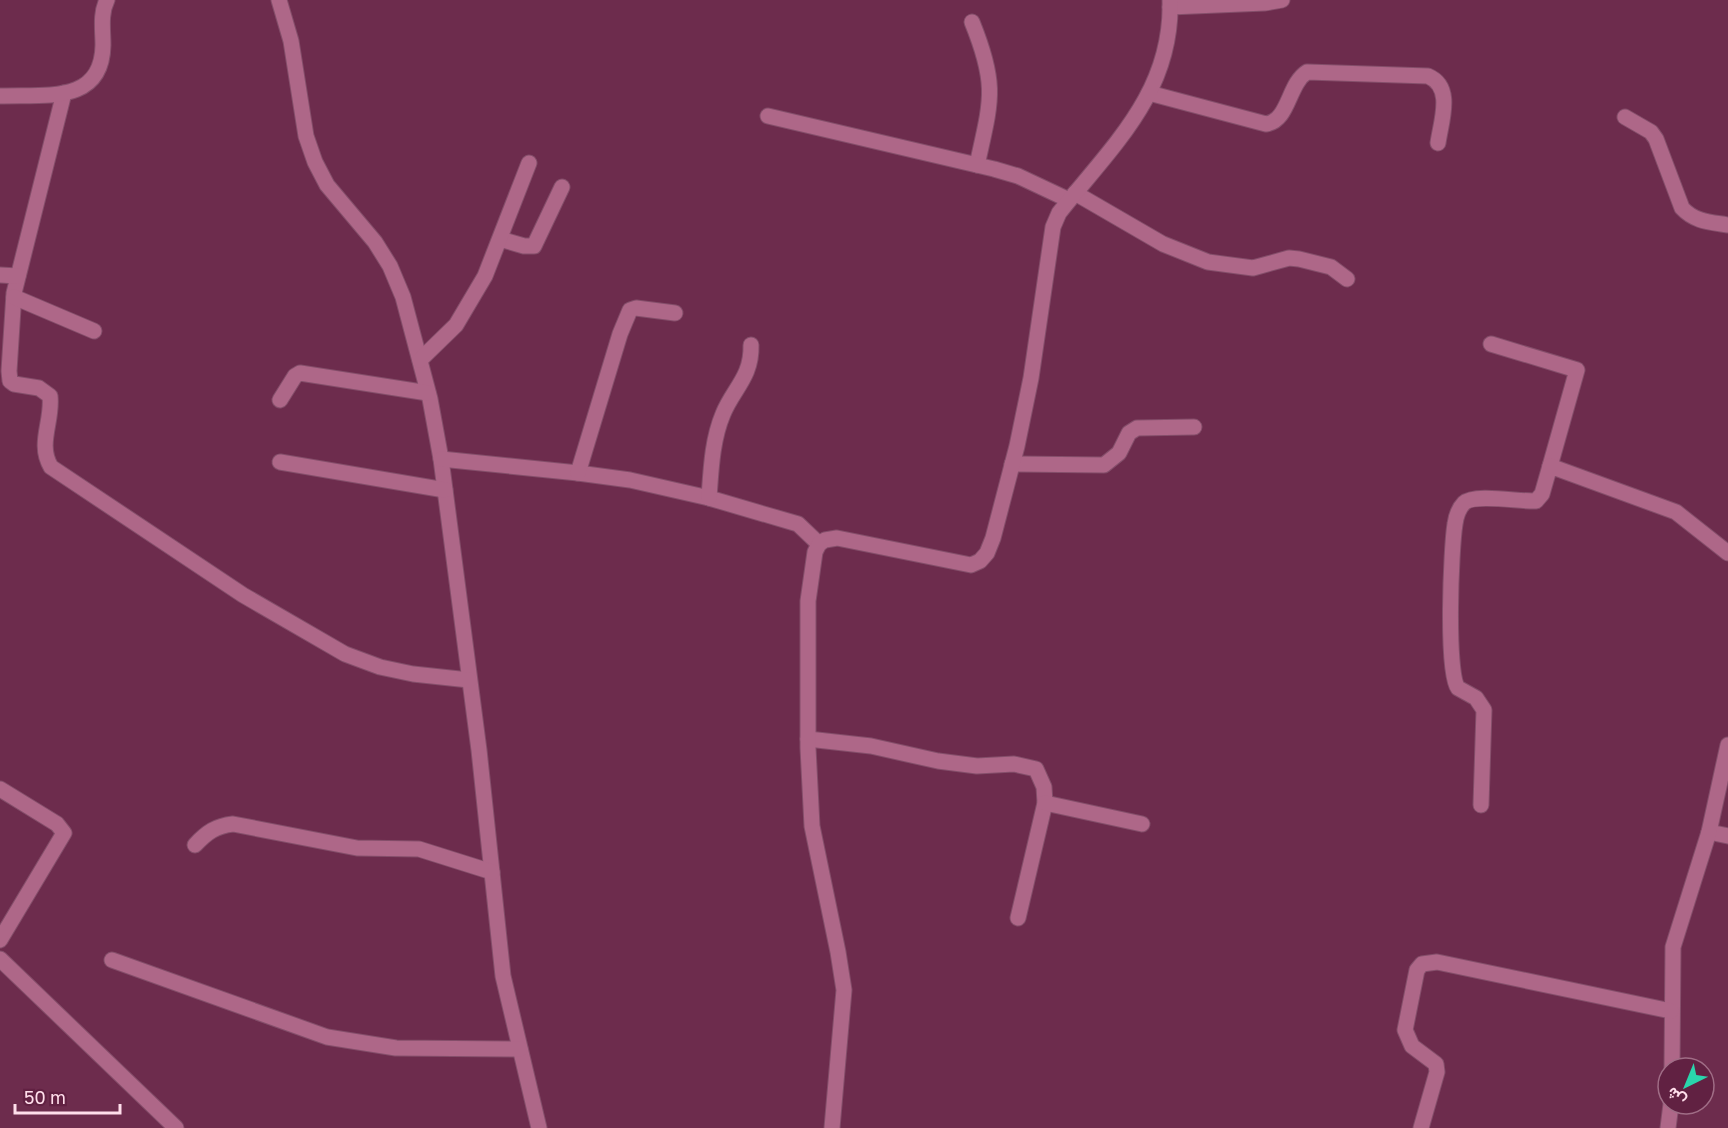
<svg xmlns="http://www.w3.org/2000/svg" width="1728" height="1128" viewBox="0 0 1728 1128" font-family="'Golos Text',Vazirmatn,sans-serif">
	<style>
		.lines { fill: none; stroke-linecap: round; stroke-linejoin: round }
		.minor-casing { stroke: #844e6a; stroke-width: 17 }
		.minor { stroke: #ae6788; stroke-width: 15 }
	</style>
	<rect width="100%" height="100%" fill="#6d2c4d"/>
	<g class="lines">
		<g class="minor-casing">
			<g id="minor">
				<polyline points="279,0 291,41 306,136 315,162 327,185 375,242 390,266 403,297 430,399 441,459 479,750 503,976 539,1128"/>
				<polyline points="1170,7 1265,3 1282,0"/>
				<path d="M972,22C998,86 991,101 977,165"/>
				<path d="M64,93L14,293L9,371L10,381L14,384L39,388L50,396C53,421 37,444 51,467L243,595L345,654L380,667L413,674L469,680"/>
				<path d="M1149,93L1266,124C1289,121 1288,84 1307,72L1428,76C1454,87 1441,121 1438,143"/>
				<path d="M0,96C44,94 102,105 103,45C103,30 100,14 107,0"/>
				<polyline points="768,116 994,169 1018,176 1069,200"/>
				<path d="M1625,117L1651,132L1656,139L1682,208C1695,222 1710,222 1728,225"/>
				<polyline points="1075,193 1163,244 1208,262 1253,268 1289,258 1299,259 1331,267 1347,279"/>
				<polyline points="500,239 524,246 534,246 562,187"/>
				<polyline points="0,275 18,276"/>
				<polyline points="14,297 94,331"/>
				<polyline points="1491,344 1577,370 1550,466"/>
				<polyline points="420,360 456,325 485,276 529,163"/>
				<polyline points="280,400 295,376 300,373 428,393"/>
				<polyline points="441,459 578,473 630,480 709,498 798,524 819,544"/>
				<polyline points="280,462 445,490"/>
				<polyline points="1012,464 1104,465 1119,453 1129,433 1137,428 1194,427"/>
				<polyline points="578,473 620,334 630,310 636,308 675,313"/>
				<path d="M709,498C711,470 712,440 723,414C733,389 752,377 751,345"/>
				<polyline points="808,739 871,746 938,761 977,766 1014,764 1036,769 1044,787 1045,803 1018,918"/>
				<polyline points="0,789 57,824 64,833 0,940"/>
				<polyline points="1045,803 1142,824"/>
				<path d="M1481,805L1484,710L1476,698L1458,688C1446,673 1451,548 1455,524C1456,517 1459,508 1464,503C1475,493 1520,502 1536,501L1542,494L1550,466L1676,512L1728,553"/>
				<polyline points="1709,832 1728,836"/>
				<path d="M195,845C207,832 216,826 233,824L357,848L419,849L492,872"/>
				<polyline points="0,959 176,1128"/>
				<polyline points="112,960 327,1037 396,1048 520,1049"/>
				<polyline points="1672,1068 1673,947 1709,832 1728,745"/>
				<path d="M832,1128L844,990L838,952L812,826L808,748V601L815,552L819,544L825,540L837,538L971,565L980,561L987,553L993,538L1017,446L1031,378L1053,227L1059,213C1112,146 1173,92 1170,0"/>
				<polyline points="1421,1128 1437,1072 1436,1064 1412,1046 1405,1030 1417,970 1422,964 1437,962 1671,1011"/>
				<polyline points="1668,1128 1671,1104"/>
			</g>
		</g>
		<use href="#minor" class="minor"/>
	</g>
	<g transform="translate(1686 1086) rotate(223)"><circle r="28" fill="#612142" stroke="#a06d86" stroke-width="1.5"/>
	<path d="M0-4.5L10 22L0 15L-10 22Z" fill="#2ad5ac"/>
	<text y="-9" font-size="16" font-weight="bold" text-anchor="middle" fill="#ffdeeb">ش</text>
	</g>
	<path d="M15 1104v9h105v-9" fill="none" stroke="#ffdeeb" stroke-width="3"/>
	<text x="24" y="1104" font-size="18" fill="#ffdeeb" stroke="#612142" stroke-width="4.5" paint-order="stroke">50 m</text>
</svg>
